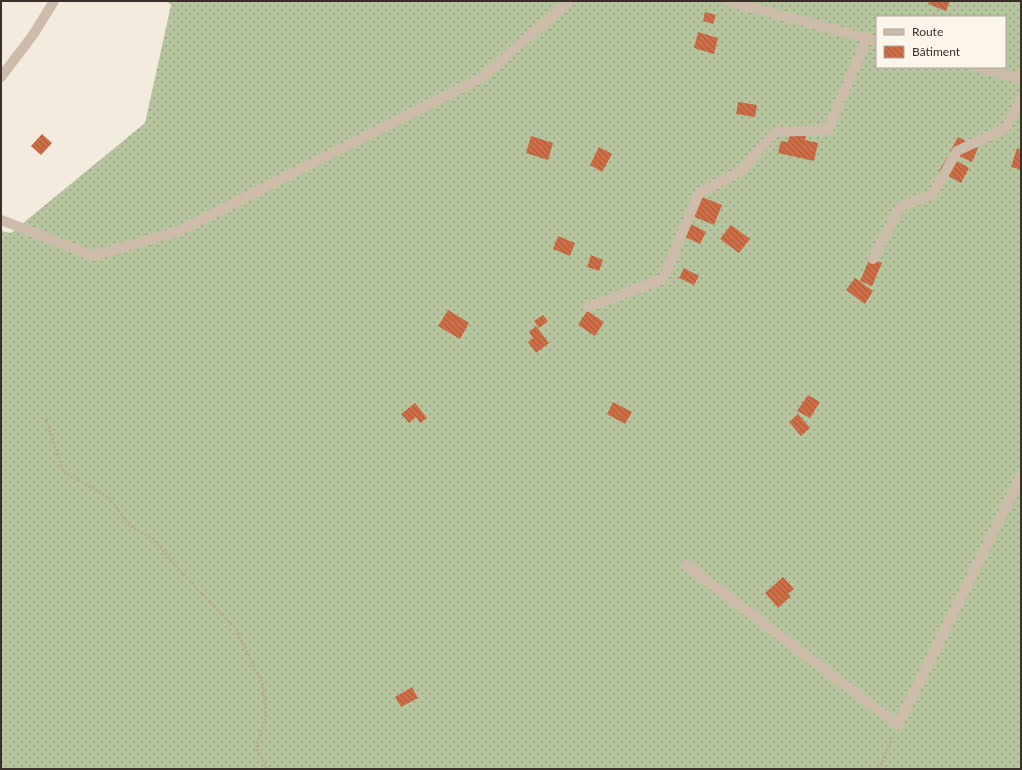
<svg xmlns="http://www.w3.org/2000/svg" width="1022" height="770" viewBox="0 0 1022 770" font-family="Lato,sans-serif">
	<style>
		.grass { fill: url(#grass-dots); fill-rule: evenodd }
		.building { fill: url(#building-back-hatch) }
		.lines { fill: none; stroke-linecap: round; stroke-linejoin: round }
		.path { stroke: #baa694; stroke-width: 2.5; stroke-dasharray: 2 2; stroke-linecap: butt }
		.minor { stroke: #cebcaa; stroke-width: 10 }
	</style>
	<defs>
		<pattern id="grass-dots" width="8" height="8" patternUnits="userSpaceOnUse"><rect width="8" height="8" fill="#b6c59e"/><path d="M2 2h.1M6 6h.1" fill="none" stroke="#95a081" stroke-width="1.8" stroke-linecap="round"/></pattern>
		<pattern id="building-back-hatch" width="6" height="6" patternUnits="userSpaceOnUse"><rect width="6" height="6" fill="#cc6d46"/><path d="M-1 5l2 2M0 0l6 6M5-1l2 2" fill="none" stroke="#a75a3b"/></pattern>
	</defs>
	<rect width="100%" height="100%" fill="#f4ebdf"/>
	<path class="grass" d="M167,1H1021V769H1V231L11,233L145,123L171,5ZM877,17H1005V67H877Z"/>
	<g class="building">
		<polygon points="929,1 950,1 946,11 928,4"/>
		<polygon points="705,12 716,15 713,24 703,21"/>
		<polygon points="698,32 718,38 714,54 694,48"/>
		<polygon points="738,102 757,105 755,117 736,114"/>
		<polygon points="790,130 807,133 805,140 818,143 814,161 778,153 781,141 788,142"/>
		<polygon points="42,134 52,143 41,155 31,146"/>
		<polygon points="531,136 553,143 548,160 526,153"/>
		<polygon points="958,137 978,148 972,162 950,152"/>
		<polygon points="599,147 612,154 602,172 590,165"/>
		<polygon points="1017,148 1021,150 1021,170 1011,167"/>
		<polygon points="948,156 969,168 961,183 939,171"/>
		<polygon points="697,195 722,205 714,225 690,215"/>
		<polygon points="689,223 706,232 700,244 683,236"/>
		<polygon points="731,225 750,239 739,253 720,239"/>
		<polygon points="558,236 575,243 570,256 553,249"/>
		<polygon points="591,255 603,260 599,271 587,267"/>
		<polygon points="870,258 882,263 872,286 860,281"/>
		<polygon points="684,268 699,276 694,285 679,278"/>
		<polygon points="855,278 873,291 865,304 846,290"/>
		<polygon points="448,310 469,323 460,339 438,326"/>
		<polygon points="587,311 604,322 595,336 578,325"/>
		<polygon points="543,315 548,321 539,328 534,321"/>
		<polygon points="536,326 549,343 536,353 528,342 533,338 529,332"/>
		<polygon points="808,395 820,402 810,418 797,411"/>
		<polygon points="613,402 632,412 625,424 607,414"/>
		<polygon points="415,403 427,418 420,423 416,417 409,423 401,414"/>
		<polygon points="798,414 810,428 801,436 789,422"/>
		<polygon points="783,577 794,589 788,594 791,596 778,608 765,593"/>
		<polygon points="412,687 418,698 401,707 395,697"/>
	</g>
	<g class="lines">
		<g class="path">
			<polyline points="46,419 63,471 109,498 129,525 153,539 183,574 236,629 263,685 266,716 256,747 267,769"/>
			<polyline points="879,769 893,736"/>
		</g>
		<g class="minor">
			<polyline points="727,1 877,41"/>
			<polyline points="976,67 1021,79"/>
			<polyline points="1,77 33,35 54,1"/>
			<polyline points="1,220 93,256 179,231 481,78 570,1"/>
			<polyline points="873,259 900,207 933,194 957,151 1006,128 1021,98"/>
			<polyline points="589,307 663,279 699,193 741,171 775,132 828,130 867,38"/>
			<polyline points="686,565 898,725 1021,476"/>
		</g>
	</g>
	<rect width="1022" height="770" fill="none" stroke="#3b302a" stroke-width="4"/>
	<rect x="876" y="16" width="130" height="52" fill="#fbf5ec" stroke="#aea69e"/>
	<rect x="884" y="29" width="20" height="6" fill="#cebcaa" stroke="#aea69e"/>
	<text x="912" y="36" font-size="12" fill="#3b302a">Route</text>
	<rect x="884" y="46" width="20" height="12" fill="url(#building-back-hatch)" stroke="#aea69e"/>
	<text x="912" y="56" font-size="12" fill="#3b302a">Bâtiment</text>
</svg>
